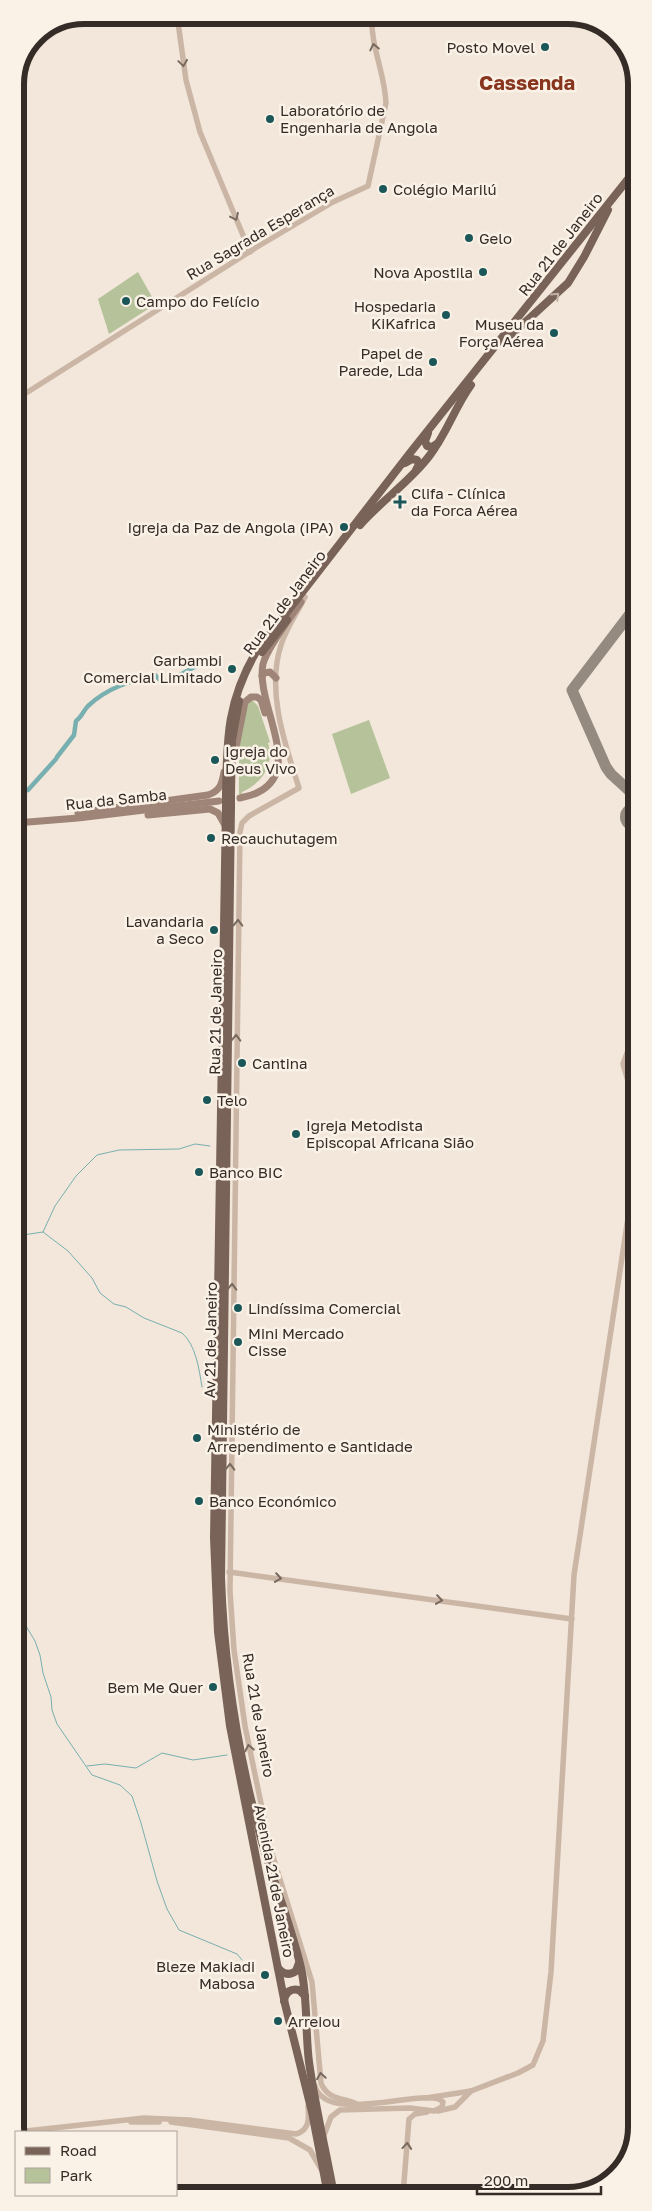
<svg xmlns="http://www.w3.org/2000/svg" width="652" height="2211" viewBox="0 0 652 2211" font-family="'Golos Text',sans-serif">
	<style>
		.green { fill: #b5c29a }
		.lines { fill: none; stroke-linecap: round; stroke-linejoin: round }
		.stream { stroke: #78afb0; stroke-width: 1 }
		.canal { stroke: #78afb0; stroke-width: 4.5 }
		.taxiway { stroke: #948a80; stroke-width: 11 }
		.runway { stroke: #948a80; stroke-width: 28 }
		.tertiary { stroke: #cbb6a6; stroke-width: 5.5 }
		.secondary { stroke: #9f8577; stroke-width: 7 }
		.primary { stroke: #796257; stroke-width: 8 }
		.primary-bridge { stroke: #796257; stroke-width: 8 }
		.oneway { stroke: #796a60 }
		.oneway2 { stroke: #c0b1a6 }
		.poi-dot { fill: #1b5659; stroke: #faf1e7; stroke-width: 2 }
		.labels { text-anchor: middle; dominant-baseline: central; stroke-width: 5; stroke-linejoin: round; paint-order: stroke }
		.poi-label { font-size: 15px; fill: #362c27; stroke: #faf1e7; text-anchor: start }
		.street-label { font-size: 15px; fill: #362c27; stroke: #faf1e7 }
		.district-label { font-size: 20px; font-weight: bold; fill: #88351d; stroke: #faf1e7 }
		.rim { fill: none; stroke: #362c27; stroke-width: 6 }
	</style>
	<rect width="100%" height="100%" fill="#f2e7da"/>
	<g class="green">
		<polygon points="138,272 156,304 109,334 98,299"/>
		<path d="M252,700L258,706L270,742L268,743C275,765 261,784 242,792V794H239C239,777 237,709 252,700Z"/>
		<polygon points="369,720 390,778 351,794 332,734"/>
	</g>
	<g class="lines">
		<g class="stream">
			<polyline points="43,1232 55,1206 76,1176 97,1155 119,1150 179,1149 195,1144 210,1146"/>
			<path d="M16,1236L43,1232L68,1251L92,1278L100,1293L114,1304L126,1307L144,1318L182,1333C196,1345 199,1369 202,1387"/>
			<polyline points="16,1604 21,1607 26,1626 35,1641 40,1655 43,1673 51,1697 52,1710 57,1724 92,1775 120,1785 132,1796 141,1823 157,1881 167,1909 179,1930 237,1954 242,1960"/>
			<polyline points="87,1766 105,1764 136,1768 162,1753 193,1760 227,1755"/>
		</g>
		<g class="canal">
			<path d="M57,757L74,735L76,721C82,717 83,711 88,706C107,688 130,681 155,675C160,681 162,683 169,681L198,665"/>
			<polyline points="15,795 28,790 56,759"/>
		</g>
		<polyline class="taxiway" points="636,606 572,690 606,767 611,774 636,797"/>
		<polyline class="runway" points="634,817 636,815"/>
		<g class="tertiary">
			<polyline points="177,15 186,80 200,132 250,252"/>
			<path d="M15,400L257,247L333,202L368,186L386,103C385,73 370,46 372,15"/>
			<path d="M305,597C297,613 286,629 281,645C266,691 285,744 299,788L249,816L242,823L240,832L230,1591L234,1650L245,1726L270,1847L312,1982L321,2083C327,2099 342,2098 355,2103"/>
			<polyline points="630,1045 623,1064 636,1108"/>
			<polyline points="229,1572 572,1619"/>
			<path d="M315,2086C327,2127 430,2085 443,2102L442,2107L434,2111L410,2108L340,2110L331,2117L323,2138"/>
			<polyline points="426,2098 471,2091 518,2073 533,2065 543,2041 551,1972 574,1575 636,1165"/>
			<polyline points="438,2111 455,2107 471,2091"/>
			<polyline points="131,2122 159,2122"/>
			<polyline points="171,2122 289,2138 310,2150 321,2169"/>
			<path d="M17,2132L144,2118L189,2120L296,2134C310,2130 309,2118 308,2106"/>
			<polyline points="403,2195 409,2119 415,2114 427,2112"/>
		</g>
		<g class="secondary">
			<polyline points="262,676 264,673 270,672 276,678"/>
			<polyline points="234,757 245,702 251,697 257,697 261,700 265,713"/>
			<path d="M240,798C316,784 254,707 263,664C267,648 291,617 301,602"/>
			<path d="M78,813L208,795C220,791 222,784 224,772"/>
			<polyline points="148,815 210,809 218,813 226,827"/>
			<polyline points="16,823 78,818 219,801"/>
		</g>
		<g class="primary">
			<polyline points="509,337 568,283 584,257 608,210"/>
			<polyline points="428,433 425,441 427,446 432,447 438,443"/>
			<polyline points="405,463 412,459 417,460 419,464 416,470"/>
			<path d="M360,525C382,500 410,482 430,455C447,433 455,407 471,385"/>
			<polyline points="262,652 287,620"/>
			<path d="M226,793C227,738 227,702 256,652L410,453L636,169"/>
			<polyline points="231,793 232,740 239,701"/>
			<polyline points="226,805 214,1538 218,1632 230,1726 285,2004 312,2112 328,2195"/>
			<path d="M231,805L221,1578C224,1666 238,1756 262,1842C274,1884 291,1925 301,1968C308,1999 305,2030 309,2062C315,2106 326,2151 334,2195"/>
			<path d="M278,1968C283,1974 289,1976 296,1971L299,1963"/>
			<path d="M284,2001C285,1992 291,1988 299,1990L305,1996"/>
		</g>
		<g class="primary-bridge">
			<polyline points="226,793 226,805"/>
			<polyline points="231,793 231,805"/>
		</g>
	</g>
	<defs><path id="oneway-chevron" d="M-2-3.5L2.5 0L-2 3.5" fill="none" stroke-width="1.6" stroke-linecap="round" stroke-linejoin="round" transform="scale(1.25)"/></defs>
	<g class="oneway">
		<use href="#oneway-chevron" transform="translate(374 47) rotate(-102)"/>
		<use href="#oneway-chevron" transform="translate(183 63) rotate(82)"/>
		<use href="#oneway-chevron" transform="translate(235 217) rotate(65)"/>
		<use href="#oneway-chevron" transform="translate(238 923) rotate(-89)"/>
		<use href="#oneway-chevron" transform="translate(236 1038) rotate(-89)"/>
		<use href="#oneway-chevron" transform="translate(232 1287) rotate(-89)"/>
		<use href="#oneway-chevron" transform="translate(230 1467) rotate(-89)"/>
		<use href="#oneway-chevron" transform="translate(278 1578) rotate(8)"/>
		<use href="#oneway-chevron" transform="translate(439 1600) rotate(8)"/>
		<use href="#oneway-chevron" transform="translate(249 1748) rotate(-101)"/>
		<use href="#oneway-chevron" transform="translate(321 2076) rotate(-99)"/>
		<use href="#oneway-chevron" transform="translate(407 2146) rotate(-85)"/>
	</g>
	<use class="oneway2" href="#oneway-chevron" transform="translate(556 296) rotate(-44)"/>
	<g class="poi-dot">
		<circle cx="545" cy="47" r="5"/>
		<circle cx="270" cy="119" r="5"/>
		<circle cx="383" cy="189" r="5"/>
		<circle cx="469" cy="238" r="5"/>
		<circle cx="483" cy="272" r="5"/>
		<circle cx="126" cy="301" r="5"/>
		<circle cx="446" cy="315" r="5"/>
		<circle cx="554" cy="333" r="5"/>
		<circle cx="433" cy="362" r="5"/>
		<path d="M397.5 494.5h5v5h5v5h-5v5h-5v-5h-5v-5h5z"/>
		<circle cx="344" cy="527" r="5"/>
		<circle cx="232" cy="669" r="5"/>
		<circle cx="215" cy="760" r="5"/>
		<circle cx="211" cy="838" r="5"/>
		<circle cx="214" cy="930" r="5"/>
		<circle cx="242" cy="1063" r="5"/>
		<circle cx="207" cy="1100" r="5"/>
		<circle cx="296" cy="1134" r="5"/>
		<circle cx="199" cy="1172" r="5"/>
		<circle cx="238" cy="1308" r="5"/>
		<circle cx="238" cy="1342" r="5"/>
		<circle cx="197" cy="1438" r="5"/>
		<circle cx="199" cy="1501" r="5"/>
		<circle cx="213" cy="1687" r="5"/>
		<circle cx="265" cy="1975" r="5"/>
		<circle cx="278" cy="2021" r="5"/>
	</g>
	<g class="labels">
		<g class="poi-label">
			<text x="535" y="47" text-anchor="end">Posto Movel</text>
			<text x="280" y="110">Laboratório de<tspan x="280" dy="17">Engenharia de Angola</tspan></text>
			<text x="393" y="189">Colégio Marilú</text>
			<text x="479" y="238">Gelo</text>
			<text x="473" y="272" text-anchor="end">Nova Apostila</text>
			<text x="136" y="301">Campo do Felício</text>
			<text x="436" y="306" text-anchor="end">Hospedaria<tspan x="436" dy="17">KiKafrica</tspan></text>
			<text x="544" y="324" text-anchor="end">Museu da<tspan x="544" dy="17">Força Aérea</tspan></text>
			<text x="423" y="353" text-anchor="end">Papel de<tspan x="423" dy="17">Parede, Lda</tspan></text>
			<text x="411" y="493">Clifa - Clínica<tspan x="411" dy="17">da Forca Aérea</tspan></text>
			<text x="334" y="527" text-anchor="end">Igreja da Paz de Angola (IPA)</text>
			<text x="222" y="660" text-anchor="end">Garbambi<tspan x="222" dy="17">Comercial Limitado</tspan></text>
			<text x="225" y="751">Igreja do<tspan x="225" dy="17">Deus Vivo</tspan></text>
			<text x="221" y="838">Recauchutagem</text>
			<text x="204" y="921" text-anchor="end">Lavandaria<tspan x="204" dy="17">a Seco</tspan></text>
			<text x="252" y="1063">Cantina</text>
			<text x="217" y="1100">Telo</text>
			<text x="306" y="1125">Igreja Metodista<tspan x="306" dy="17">Episcopal Africana Sião</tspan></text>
			<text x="209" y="1172">Banco BIC</text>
			<text x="248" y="1308">Lindíssima Comercial</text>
			<text x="248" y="1333">Mini Mercado<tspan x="248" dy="17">Cisse</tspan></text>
			<text x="207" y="1429">Ministério de<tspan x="207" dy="17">Arrependimento e Santidade</tspan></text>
			<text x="209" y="1501">Banco Económico</text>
			<text x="203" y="1687" text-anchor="end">Bem Me Quer</text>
			<text x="255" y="1966" text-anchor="end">Bleze Makiadi<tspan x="255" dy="17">Mabosa</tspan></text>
			<text x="288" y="2021">Arreiou</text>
		</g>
		<g class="street-label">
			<text transform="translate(260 232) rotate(-31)">Rua Sagrada Esperança</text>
			<text transform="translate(560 244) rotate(-52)">Rua 21 de Janeiro</text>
			<text transform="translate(284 602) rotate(-53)">Rua 21 de Janeiro</text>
			<text transform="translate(116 799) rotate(-6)">Rua da Samba</text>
			<text transform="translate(215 1012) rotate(-89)">Rua 21 de Janeiro</text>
			<text transform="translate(210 1340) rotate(-89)">Av 21 de Janeiro</text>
			<text transform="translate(259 1715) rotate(80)">Rua 21 de Janeiro</text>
			<text transform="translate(275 1881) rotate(79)">Avenida 21 de Janeiro</text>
		</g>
		<g class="district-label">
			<text x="527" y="82">Cassenda</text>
		</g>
	</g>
	<path d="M0 0H652V2211H0ZM84 24H568A60 60 0 0 1 628 84V2127A60 60 0 0 1 568 2187H84A60 60 0 0 1 24 2127V84A60 60 0 0 1 84 24Z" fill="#faf1e7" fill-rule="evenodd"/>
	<path class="rim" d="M84 24H568A60 60 0 0 1 628 84V2127A60 60 0 0 1 568 2187H84A60 60 0 0 1 24 2127V84A60 60 0 0 1 84 24Z"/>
	<rect x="15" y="2131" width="162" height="65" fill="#faf1e7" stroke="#aca29a"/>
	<rect x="25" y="2147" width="25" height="8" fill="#796257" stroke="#aca29a"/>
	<text x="60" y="2156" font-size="15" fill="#362c27">Road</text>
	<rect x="25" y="2168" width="25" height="15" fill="#b5c29a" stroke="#aca29a"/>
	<text x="60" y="2181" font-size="15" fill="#362c27">Park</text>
	<path d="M477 2186v8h124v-8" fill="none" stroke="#362c27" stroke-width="2.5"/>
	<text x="484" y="2186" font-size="15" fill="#362c27" stroke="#faf1e7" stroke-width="4" paint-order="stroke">200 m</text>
</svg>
